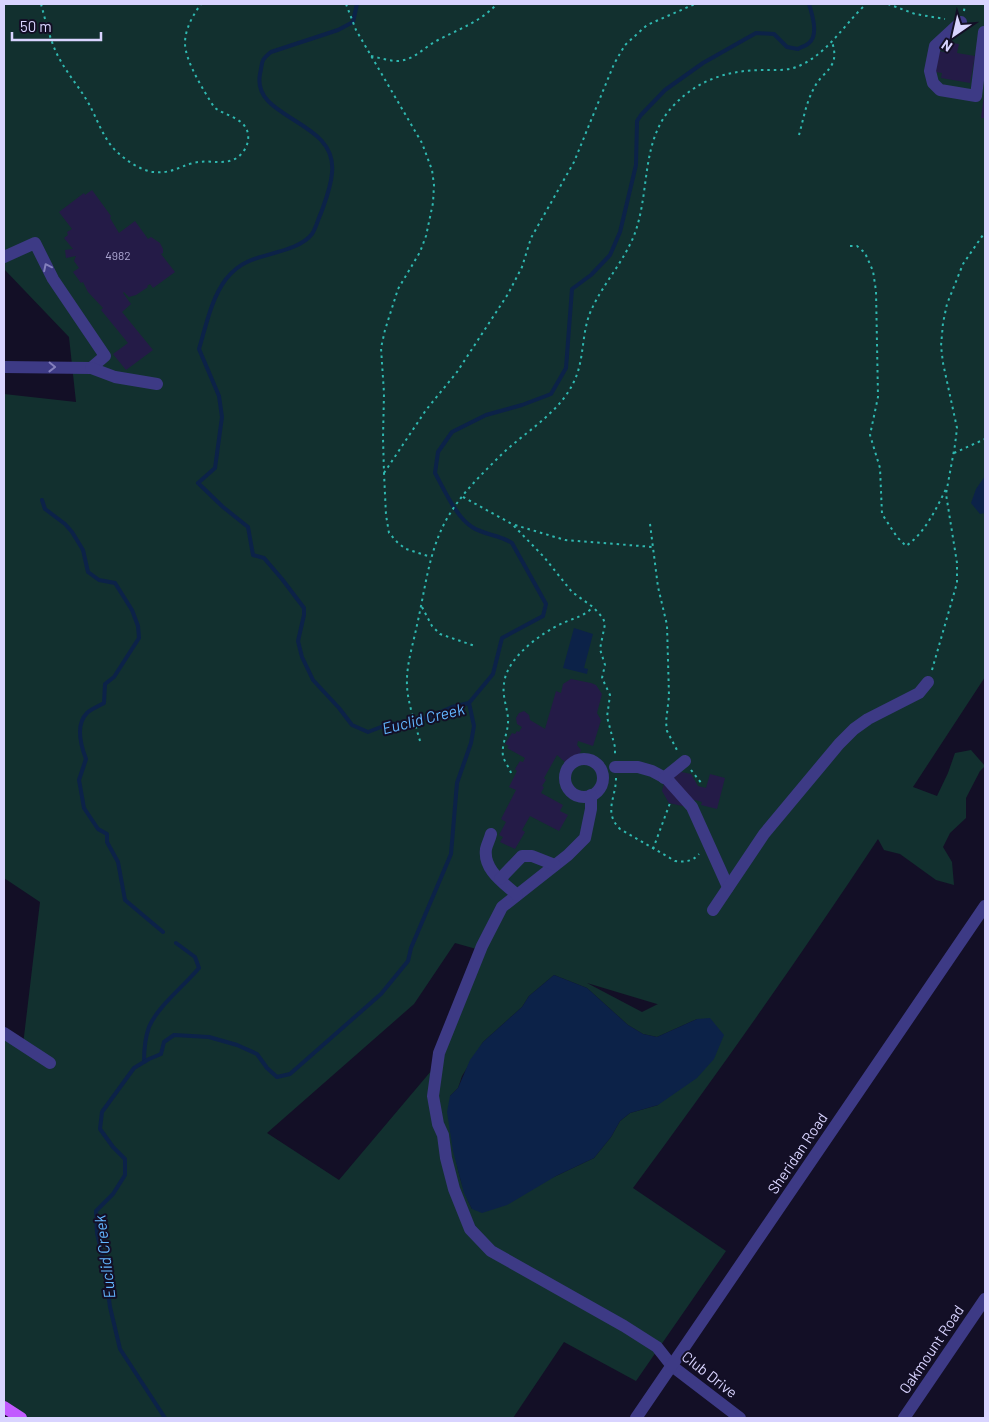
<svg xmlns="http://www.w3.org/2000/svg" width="989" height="1422" viewBox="0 0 989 1422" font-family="Barlow,sans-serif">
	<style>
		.green { fill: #12302f; fill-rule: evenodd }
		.water { fill: #0c2248 }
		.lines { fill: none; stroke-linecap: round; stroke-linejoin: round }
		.stream { stroke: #0c2248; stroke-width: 4 }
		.building { fill: #241b47 }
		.path { stroke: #2fb8b0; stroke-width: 2; stroke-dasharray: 2.5 4; stroke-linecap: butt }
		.minor { stroke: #3d3a85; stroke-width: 12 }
		.major { stroke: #c25bff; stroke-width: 12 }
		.oneway { stroke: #837fbc }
		.labels { text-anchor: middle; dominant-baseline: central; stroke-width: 4; stroke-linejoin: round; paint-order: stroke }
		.number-label { font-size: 12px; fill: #aca6d1 }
		.street-label { font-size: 15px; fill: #d9d4ff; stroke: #130f26 }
		.water-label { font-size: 16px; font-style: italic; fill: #62b6ff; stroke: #130f26 }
	</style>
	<rect width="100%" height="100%" fill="#130f26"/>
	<path class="green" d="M4,4H985V677L913,787L937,796L948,773L955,753L971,750L985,766L980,771L966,798V818L950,833L943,847L952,862L954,885L936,880L900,854L884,850L878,839C800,957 718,1073 633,1188L726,1251L636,1381L564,1342L513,1418H22L4,1407V1033L23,1045L40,902L4,878V394L76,402L69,337L4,269ZM455,943L480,950L437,1064L339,1180L267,1133L414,1004ZM554,975L587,988L628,1025L643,1034L657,1037L697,1019L658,1105L630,1113L620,1121L611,1137L594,1158L556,1176L472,1209C454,1173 452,1135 450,1096L458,1088L462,1076L483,1042L522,1007L529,996ZM587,983L657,1004H658L642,1012Z"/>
	<g class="water">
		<polygon points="985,476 985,513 980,514 971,503 976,489"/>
		<polygon points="574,628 593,634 584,668 588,669 587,674 563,668"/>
		<polygon points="554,975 587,988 628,1025 643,1034 657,1037 697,1019 710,1018 724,1035 714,1059 697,1078 658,1105 630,1113 620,1121 611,1137 594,1158 556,1176 507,1205 482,1213 472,1209 464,1193 453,1151 447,1112 450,1096 458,1088 470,1060 483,1042 522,1007 529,996"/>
	</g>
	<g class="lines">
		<g class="stream">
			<path d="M42,500L45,509L65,524L72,532L83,550L88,572L99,580L115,583L132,610L138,626L139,638L114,677L105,684L104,703C99,706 91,709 87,713C75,725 81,746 86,759L79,780L84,808L98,829L107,834V842L118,862L125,900L163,932"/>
			<path d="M469,703L493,674L502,638L543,616L546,604L512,543C500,535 484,535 472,527C456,517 444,489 435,473L438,452L452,432L486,415L522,405L551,394L566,368L572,289L591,275L610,255L620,232L636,165L637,121L641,115L665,90L703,63L756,33L774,34L787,47L798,49C801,47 806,46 809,43C819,35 812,14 809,4"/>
			<path d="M144,1062C144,1051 145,1038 149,1027C158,1006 184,986 199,968L195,957L176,943"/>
			<path d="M165,1418L120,1349L110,1307L105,1268L97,1233L96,1211L113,1194L125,1175V1159L113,1147L100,1129L102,1112L134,1068L149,1059L161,1054L164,1042L174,1035L209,1037L237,1045L257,1054L267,1068L277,1077L290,1074L381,994L408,961L411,948L451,854L457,783L471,743L474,726L469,703L452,707L429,717L381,727L368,732L352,725L339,708L313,680L302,657L298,641L304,615V608L282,579L264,558L253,555L248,527L223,507L198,483L215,468L222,417L219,396L199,349C206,326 211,299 226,279C231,273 240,265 247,262C265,253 299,251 312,234C316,228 318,219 321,213C326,199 331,187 332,173C338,119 251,120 260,74C263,61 260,61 271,52L338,30L353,22L357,4"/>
		</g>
	</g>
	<g class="building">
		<polygon points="946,42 959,44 957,53 975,56 970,83 941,78 942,73 936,72 939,51 944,52"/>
		<polygon points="984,95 985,95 985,118 981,118"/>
		<polygon points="92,190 111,216 110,218 119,233 135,221 148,239 151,237 160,243 163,249 163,253 161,254 175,272 153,288 150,284 147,286 148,287 136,295 129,297 124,292 123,293 131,304 122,312 153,350 126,370 113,354 128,343 101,310 103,308 88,292 83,282 81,283 73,272 79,268 74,261 76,256 66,258 65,250 73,249 64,238 68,235 67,232 72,229 59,212 84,193 85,195"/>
		<polygon points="571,679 591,683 596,685 602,694 597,713 601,720 593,746 578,741 577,745 581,750 580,753 566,763 557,755 544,778 546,780 542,786 544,787 541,793 563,805 560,811 568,815 559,831 530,816 522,830 525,832 515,849 500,842 503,837 499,835 506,822 501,819 516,790 509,787 517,771 515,769 520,761 523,762 525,758 507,748 509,746 505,744 512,733 515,734 517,731 519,732 522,727 517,724 516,718 519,713 524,711 529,715 530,720 545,729 556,691 561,693 563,684"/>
		<polygon points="677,771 691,774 698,786 706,788 710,774 725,778 717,809 701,805 702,802 695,800 682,806 669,803 662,791 665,779"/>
	</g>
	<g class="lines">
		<g class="path">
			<path d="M41,4C46,22 50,41 59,58C68,75 81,89 90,106C98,121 104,140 117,152C127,161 140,170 153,172C171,174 178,167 193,163C211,158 230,169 243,152C247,147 249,140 248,134C245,117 224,116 214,107C204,91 185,61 185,43C185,29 193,15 201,4"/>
			<polyline points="346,4 356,30 422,143 432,170 434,185 433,203 426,236 420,252 398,289 385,330 381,348 384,393 383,438 384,473 386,515 389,533 398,543 406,549 431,557"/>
			<polyline points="888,4 915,14 945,19"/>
			<polyline points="964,11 965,4"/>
			<path d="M371,56C380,58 389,61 398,61C415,60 424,47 438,40C459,29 480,22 497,4"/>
			<path d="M799,135C803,121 806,103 813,90C822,70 841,69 832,42"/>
			<path d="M850,246H857L865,253L873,271L876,291L878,397L870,435L880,468L882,514L897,537L906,546C925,533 936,509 946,489"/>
			<polyline points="954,453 985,439"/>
			<polyline points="384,473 426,410 457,372 508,294 522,267 531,238 574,162 614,64 625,45 647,25 695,4"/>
			<polyline points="463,497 512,524 544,557 572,592 593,607 603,618 605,624 600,649 605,665 602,678 610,695 607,717 615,747 615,755"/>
			<polyline points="650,524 658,587 667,625 669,696 666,722 667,731 678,752"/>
			<polyline points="515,525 565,540 653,547"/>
			<polyline points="422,607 432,626 440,634 475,646"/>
			<polyline points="932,670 957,583 957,563 946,494 955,445 957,428 943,363 941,346 943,323 947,304 963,264 985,232"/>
			<path d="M420,741C415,723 408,704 407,686C406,665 413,645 417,625C426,586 429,546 451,512C464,491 483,473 501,455C527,430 562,412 576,377C584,357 582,333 590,313C602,284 626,260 636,230C650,188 641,139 674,105C699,79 729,70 764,70C776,70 790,71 801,65C822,55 835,38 850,21C855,15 861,9 866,4"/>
			<polyline points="691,770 702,784"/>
			<path d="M511,773C509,767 504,761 503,756C501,744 509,732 508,718C507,707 502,695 504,684C506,658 541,633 563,623C574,618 585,616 593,607"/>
			<path d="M616,778C616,798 603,812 620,829L675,861C685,862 692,862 699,854"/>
			<polyline points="653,849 670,803"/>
		</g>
		<g class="minor">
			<polyline points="961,22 935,46 930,71 933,83 940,90 976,96 984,32"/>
			<polyline points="4,257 35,243 53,279 105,356 91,368 4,367"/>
			<polyline points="91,368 115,377 157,384"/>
			<circle cx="584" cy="778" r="19"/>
			<polyline points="615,767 638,767 652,771 667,779 692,807 728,887"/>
			<polyline points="664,778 685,761"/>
			<polyline points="591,795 591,809 585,838 568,855 502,907 482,946 439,1053 433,1096 438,1124 443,1135 446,1158 454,1189 470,1229 491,1251 624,1326 657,1347 672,1366 740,1418"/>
			<path d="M491,834C490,839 487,844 486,849C483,870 504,883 517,895"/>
			<polyline points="500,879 522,856 532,856 555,865"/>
			<polyline points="713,910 764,834 839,744 854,729 868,719 919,693 928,682"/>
			<polyline points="4,1033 50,1063"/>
			<polyline points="636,1418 985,906"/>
			<polyline points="904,1418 985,1299"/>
		</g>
		<polyline class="major" points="4,1407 21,1418"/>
	</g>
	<defs><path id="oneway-chevron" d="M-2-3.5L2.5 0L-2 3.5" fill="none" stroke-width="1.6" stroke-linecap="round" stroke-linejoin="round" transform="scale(1.25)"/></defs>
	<g class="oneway">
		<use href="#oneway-chevron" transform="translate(47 267) rotate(-116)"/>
		<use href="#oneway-chevron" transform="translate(52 367) rotate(1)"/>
	</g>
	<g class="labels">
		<g class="number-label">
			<text x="118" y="255">4982</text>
		</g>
		<g class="street-label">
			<text transform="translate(797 1153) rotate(-56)">Sheridan Road</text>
			<text transform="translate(931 1349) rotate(-56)">Oakmount Road</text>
			<text transform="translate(710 1374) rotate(38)">Club Drive</text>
		</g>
		<g class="water-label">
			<text transform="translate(423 718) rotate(-14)">Euclid Creek</text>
			<text transform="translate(104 1257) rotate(-97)">Euclid Creek</text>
		</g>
	</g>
	<rect width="989" height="1422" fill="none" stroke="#d9d4ff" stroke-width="10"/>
	<g transform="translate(954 35) rotate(214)" stroke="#130f26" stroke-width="4" paint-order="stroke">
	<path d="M0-4L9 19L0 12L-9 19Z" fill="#d9d4ff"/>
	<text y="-8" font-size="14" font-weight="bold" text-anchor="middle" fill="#d9d4ff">N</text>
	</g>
	<path d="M12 32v8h89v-8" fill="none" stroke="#d9d4ff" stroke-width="2.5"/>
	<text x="20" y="32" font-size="15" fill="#d9d4ff" stroke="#130f26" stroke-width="4" paint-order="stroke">50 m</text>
</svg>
